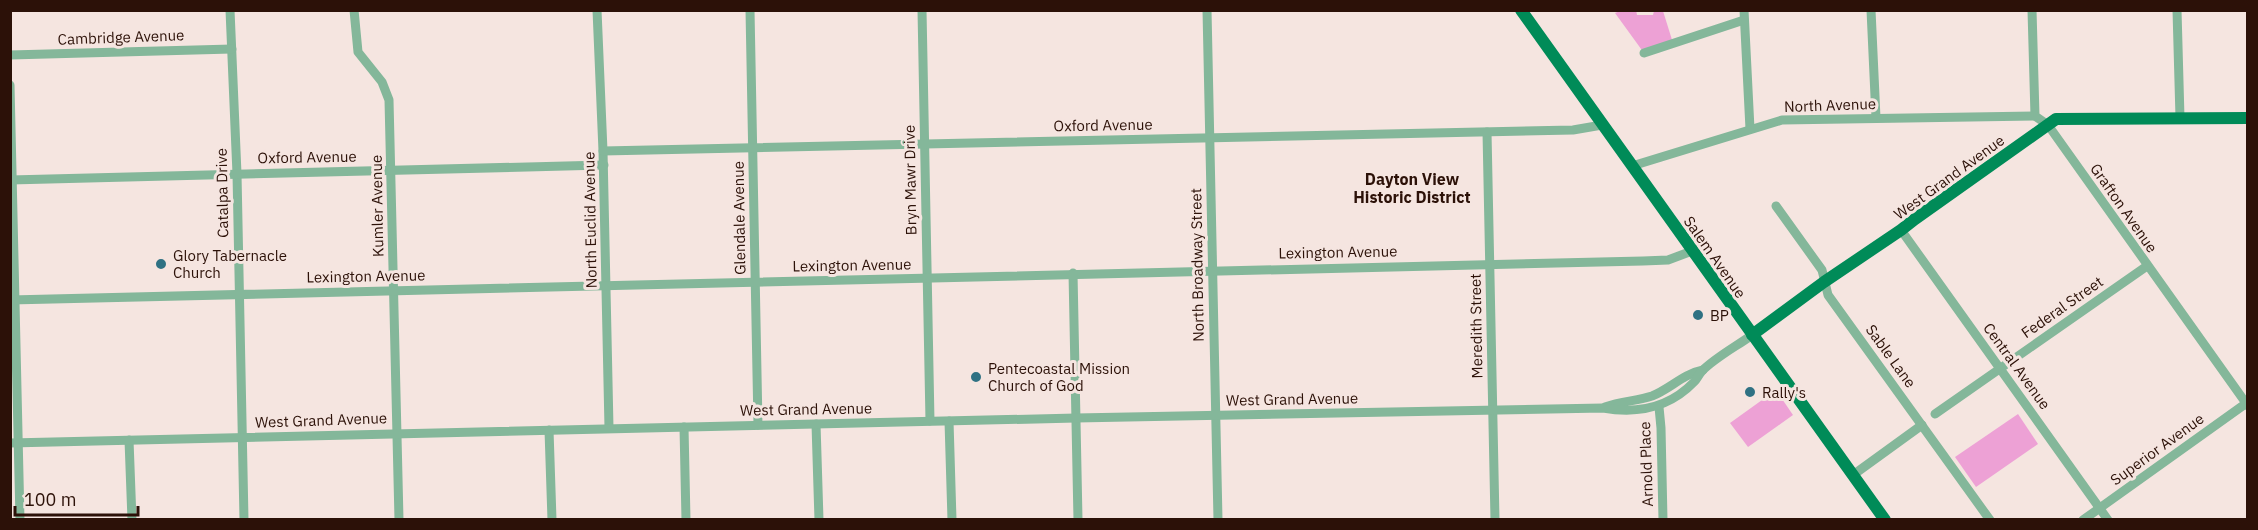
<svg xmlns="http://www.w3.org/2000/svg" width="2258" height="530" viewBox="0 0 2258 530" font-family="'IBM Plex Sans',sans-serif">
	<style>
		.green { fill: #eda1d5 }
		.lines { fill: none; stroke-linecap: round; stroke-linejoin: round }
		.minor { stroke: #84b79a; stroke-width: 9 }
		.major { stroke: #008b58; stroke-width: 12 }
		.poi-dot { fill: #2f7183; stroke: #f5e5e0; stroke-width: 2 }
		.labels { text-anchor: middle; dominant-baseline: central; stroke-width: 6; stroke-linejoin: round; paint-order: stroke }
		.street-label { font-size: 15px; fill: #2c1108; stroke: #f5e5e0 }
		.poi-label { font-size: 15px; fill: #2c1108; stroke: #f5e5e0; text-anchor: start }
		.neighbourhood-label { font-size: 16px; font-weight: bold; fill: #2c1108; stroke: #f5e5e0 }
	</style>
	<rect width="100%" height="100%" fill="#f5e5e0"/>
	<g class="green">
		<polygon points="1636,10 1637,15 1653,15 1654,11 1663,11 1673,43 1644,53 1615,13 1620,11"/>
		<polygon points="1776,390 1793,415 1748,447 1730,423"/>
		<polygon points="2018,414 2038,444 1976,487 1955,457"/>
	</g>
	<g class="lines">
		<g class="minor">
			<polyline points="230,10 237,174 244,520"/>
			<polyline points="354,10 358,52 382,82 389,100 399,520"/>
			<polyline points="597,10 603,151 609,428"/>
			<polyline points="750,10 758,425"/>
			<polyline points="922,10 930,421"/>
			<polyline points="1207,10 1218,520"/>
			<polyline points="1744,10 1750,129"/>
			<polyline points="1871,10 1876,118"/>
			<polyline points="2032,10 2035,116 2048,125 2248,406"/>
			<polyline points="2177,10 2180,118"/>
			<polyline points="1644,53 1744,20"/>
			<polyline points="10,55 232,49"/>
			<polyline points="10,85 20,520"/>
			<polyline points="1487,132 1495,520"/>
			<polyline points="603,151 1573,130 1602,125"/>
			<polyline points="1632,166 1782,120 2035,116"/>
			<polyline points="10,180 604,165"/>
			<polyline points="1776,206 1822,270 1828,295 1990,520"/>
			<polyline points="1901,230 2108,520"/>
			<polyline points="1073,273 1078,520"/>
			<polyline points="10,300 1643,261 1668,260 1692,251"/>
			<path d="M1605,407C1621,401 1637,401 1652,396C1670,389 1683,374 1703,370"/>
			<polyline points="1659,407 1661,428 1663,520"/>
			<polyline points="1935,414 2147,266"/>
			<polyline points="949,421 952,520"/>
			<polyline points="816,424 819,520"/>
			<polyline points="684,427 686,520"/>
			<polyline points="549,430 552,520"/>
			<polyline points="129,440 132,520"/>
			<path d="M10,443L1076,418L1603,408C1637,414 1669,408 1694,382C1697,379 1699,374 1702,371C1716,357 1737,346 1752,335"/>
			<polyline points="1853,475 1922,425"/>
			<polyline points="2083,520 2248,402"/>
		</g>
		<g class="major">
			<polyline points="1521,10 1885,520"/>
			<polyline points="1752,335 1824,282 1901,230 1915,219 2056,119 2248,118"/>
		</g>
	</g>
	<g class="poi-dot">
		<circle cx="161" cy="264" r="6"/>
		<circle cx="1698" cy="315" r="6"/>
		<circle cx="976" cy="377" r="6"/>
		<circle cx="1750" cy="392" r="6"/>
	</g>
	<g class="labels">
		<g class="street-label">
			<text transform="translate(121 37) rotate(-2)">Cambridge Avenue</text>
			<text transform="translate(1830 105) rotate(-2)">North Avenue</text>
			<text transform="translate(1103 125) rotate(-1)">Oxford Avenue</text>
			<text transform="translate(307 157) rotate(-1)">Oxford Avenue</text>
			<text transform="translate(1949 177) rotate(-36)">West Grand Avenue</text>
			<text transform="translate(910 180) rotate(-91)">Bryn Mawr Drive</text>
			<text transform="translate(222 193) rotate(-91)">Catalpa Drive</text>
			<text transform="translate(377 206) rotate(-91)">Kumler Avenue</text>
			<text transform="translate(2124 208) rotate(55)">Grafton Avenue</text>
			<text transform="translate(739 218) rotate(-91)">Glendale Avenue</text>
			<text transform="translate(590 220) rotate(-91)">North Euclid Avenue</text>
			<text transform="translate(1338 252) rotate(-1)">Lexington Avenue</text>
			<text transform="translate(1715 257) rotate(55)">Salem Avenue</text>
			<text transform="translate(852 265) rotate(-1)">Lexington Avenue</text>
			<text transform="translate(1197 265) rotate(-91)">North Broadway Street</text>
			<text transform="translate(366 276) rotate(-1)">Lexington Avenue</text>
			<text transform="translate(2062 307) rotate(-35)">Federal Street</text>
			<text transform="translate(1476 326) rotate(-91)">Meredith Street</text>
			<text transform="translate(1891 356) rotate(54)">Sable Lane</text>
			<text transform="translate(2017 366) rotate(54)">Central Avenue</text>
			<text transform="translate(1292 399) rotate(-1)">West Grand Avenue</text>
			<text transform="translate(806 409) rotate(-1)">West Grand Avenue</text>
			<text transform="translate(321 420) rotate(-2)">West Grand Avenue</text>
			<text transform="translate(2157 449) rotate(-36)">Superior Avenue</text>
			<text transform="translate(1646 464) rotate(-92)">Arnold Place</text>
		</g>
		<g class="poi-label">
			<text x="173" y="255">Glory Tabernacle<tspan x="173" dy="17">Church</tspan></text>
			<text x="1710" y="315">BP</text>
			<text x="988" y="368">Pentecoastal Mission<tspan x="988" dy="17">Church of God</tspan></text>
			<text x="1762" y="392">Rally's</text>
		</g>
		<g class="neighbourhood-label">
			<text x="1412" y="179">Dayton View<tspan x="1412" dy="18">Historic District</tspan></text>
		</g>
	</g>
	<rect width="2258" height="530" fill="none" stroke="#2c1108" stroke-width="24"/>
	<path d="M15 506v9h123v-9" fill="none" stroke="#2c1108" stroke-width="3"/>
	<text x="24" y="506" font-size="18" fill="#2c1108" stroke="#f5e5e0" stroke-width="4.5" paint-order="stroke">100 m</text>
</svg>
